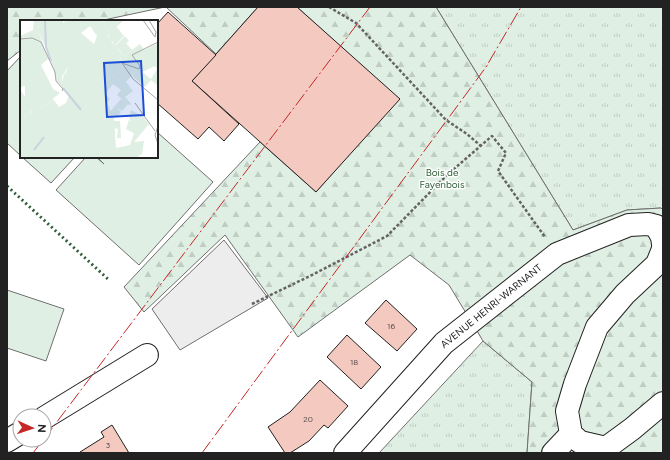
<svg xmlns="http://www.w3.org/2000/svg" width="670" height="460" viewBox="0 0 670 460" font-family="Figtree,sans-serif">
	<style>
		.grass { fill: url(#grass-tufts); stroke: #6f6f6f }
		.forest { fill: url(#forest-firs); stroke: #6f6f6f }
		.pitch { fill: #e0efe3; stroke: #6f6f6f }
		.parking { fill: #ededed; stroke: #6f6f6f }
		.building { fill: #f3c9c0; stroke: #222 }
		.lines { fill: none; stroke-linecap: round; stroke-linejoin: round }
		.minor-casing { stroke: #222; stroke-width: 24 }
		.path { stroke: #646464; stroke-width: 2.5; stroke-dasharray: 3 2; stroke-linecap: butt }
		.minor { stroke: #fff; stroke-width: 22 }
		.hedge { stroke: #2f5e38; stroke-width: 3; stroke-dasharray: 2 3; stroke-linecap: butt }
		.power { stroke: #c62828; stroke-width: 1; stroke-dasharray: 14 3 2 3; stroke-linecap: butt }
		.labels { text-anchor: middle; dominant-baseline: central; stroke-width: 3; stroke-linejoin: round; paint-order: stroke }
		.number-label { font-size: 8px; fill: #564c4a }
		.park-label { font-size: 10px; fill: #2f5e38; stroke: #fff }
		.street-label { font-size: 10px; fill: #222; stroke: #fff }
		.inset-river { fill: none; stroke: #c7d3dd; stroke-width: 2 }
		.inset-road { fill: none; stroke: #a7a7a7; stroke-width: 1 }
		.view { fill: #1d4ed8; fill-opacity: 0.15; stroke: #1d4ed8; stroke-width: 2 }
		.inset-edge { fill: none; stroke: #222; stroke-width: 2 }
	</style>
	<defs>
		<pattern id="grass-tufts" width="24" height="20" patternUnits="userSpaceOnUse"><rect width="24" height="20" fill="#e0efe3"/><path d="M3 7l-1-3M5 7V3M7 7l1-3M15 17l-1-3M17 17v-4M19 17l1-3" fill="none" stroke="#c0cdc2"/></pattern>
		<pattern id="forest-firs" width="22" height="20" patternUnits="userSpaceOnUse"><rect width="22" height="20" fill="#e0efe3"/><path d="M5 1l3.5 6h-7zM16 11l3.5 6h-7z" fill="#c0cdc2"/></pattern>
	</defs>
	<rect width="100%" height="100%" fill="#fff"/>
	<g class="grass">
		<polygon points="436,7 663,7 663,210 661,208 627,210 573,230"/>
		<polygon points="483,341 532,382 527,453 379,453"/>
	</g>
	<g class="forest">
		<polygon points="7,7 165,7 99,21 21,21 21,50 7,61"/>
		<polygon points="166,7 258,7 216,54"/>
		<polygon points="297,7 436,7 573,230 627,210 661,208 663,210 663,453 527,453 532,382 483,341 449,285 410,255 298,337 225,235 144,312 124,287 260,142 316,192 399,99"/>
	</g>
	<g class="pitch">
		<polygon points="21,56 21,156 7,143 7,71"/>
		<polygon points="157,132 213,182 139,265 56,190 86,157 96,157 104,164 97,157 157,157"/>
		<polygon points="22,157 75,157 51,183"/>
		<polygon points="7,290 64,309 46,361 7,348"/>
	</g>
	<polygon class="parking" points="224,240 268,298 180,350 152,309"/>
	<g class="building">
		<polygon points="258,7 297,7 400,99 316,192 192,81"/>
		<polygon points="168,12 216,55 192,81 239,124 224,141 209,127 198,139 157,103 157,24"/>
		<polygon points="386,300 417,329 397,351 365,323"/>
		<polygon points="347,335 381,367 361,389 327,357"/>
		<polygon points="320,380 348,406 328,428 324,425 309,441 290,453 285,453 268,427 290,412"/>
		<polygon points="112,425 129,453 81,453 80,452 104,437 101,432"/>
	</g>
	<g class="lines">
		<g class="minor-casing">
			<g id="minor">
				<polyline points="663,249 657,264 625,294 597,327 575,384 567,411 571,434 580,442 606,448 632,429 663,403"/>
				<polyline points="44,418 147,355"/>
				<polyline points="7,441 20,433"/>
				<polyline points="345,453 444,343 557,254 629,225 648,224 656,226 662,237 663,244"/>
				<polyline points="553,453 571,434"/>
			</g>
		</g>
		<g class="path">
			<polyline points="329,7 356,23 446,120 467,134 481,146"/>
			<polyline points="252,304 312,275 387,236 447,175 492,136 506,153 498,171 545,237"/>
		</g>
		<use href="#minor" class="minor"/>
		<polyline class="hedge" points="7,186 109,280"/>
		<g class="power">
			<polyline points="44,439 370,7"/>
			<polyline points="33,453 43,440"/>
			<polyline points="202,453 486,67 521,7"/>
		</g>
	</g>
	<g class="labels">
		<g class="number-label">
			<text x="391" y="326">16</text>
			<text x="354" y="362">18</text>
			<text x="308" y="419">20</text>
			<text x="108" y="445">3</text>
		</g>
		<g class="park-label">
			<text x="442" y="172">Bois de<tspan x="442" dy="12">Fayenbois</tspan></text>
		</g>
		<g class="street-label">
			<text transform="translate(491 306) rotate(-39)">AVENUE HENRI-WARNANT</text>
		</g>
	</g>
	<g transform="translate(20 20)">
		<rect width="138" height="138" fill="#fff"/>
		<path d="M19,0H43V3L47,0H80L100,37L103,49L84,62L62,90L49,75V63L45,55L48,46L42,57V67L37,62L29,34L18,11ZM70,6L77,16L74,24L61,13ZM83,0H100L87,11ZM96,6L104,16L95,25L87,15ZM0,19H12L23,24L28,39L21,45L33,69L40,73L19,90L15,87L10,90L12,94L0,98V69L5,77V66L0,67ZM106,23L112,30L104,36L98,28ZM115,52H122L131,59L134,54L138,57V66L131,60L125,67L112,56Z" fill="#e0efe3" fill-rule="evenodd"/>
		<path d="M14,0H19L18,11L23,24L12,19H0V16L13,10ZM80,0H83L87,11L100,0L103,1L87,15ZM105,16L109,21L98,29L104,36L120,24L124,30L138,23V57L134,54L137,49L135,46L122,52H115L106,62L113,71L105,77L111,84L109,85L97,75L101,70L93,64L85,74L90,79L87,83L94,98L96,128L110,125L121,93L129,104L114,122L124,121L122,134L116,138H0V98L12,94L9,85L12,83L19,90L33,79L39,87L46,83L49,75L42,67V62L45,51V55L50,56L51,60L49,75L62,90L84,62L103,49L100,37L92,23L96,25Z" fill="#e0efe3"/>
		<path d="M101,79L108,84L102,91L97,88L101,92L96,98L89,93ZM111,90L120,95L115,114L106,109L109,100L113,101L109,99ZM94,101H100L101,118H97L98,109L94,108Z" fill="#e0efe3"/>
		<path class="inset-river" d="M25,0L26,27L31,41M43,68L61,90M14,130L24,117"/>
		<path class="inset-road" d="M123,0L135,17L136,12L129,0M0,19L12,18L21,22L35,52L36,61L43,69L42,71M138,22L112,35L120,46L119,49L102,43L113,59L138,80M115,83L135,111M138,106L135,115L138,124"/>
		<path class="view" d="M121,41L124,95L87,97L84,43Z"/>
		<rect width="138" height="138" class="inset-edge"/>
	</g>
	<rect width="670" height="460" fill="none" stroke="#222222" stroke-width="16"/>
	<g transform="translate(32 428) rotate(93)"><circle r="19" fill="#ffffff" stroke="#a7a7a7"/>
	<path d="M0-3L7 15L0 10L-7 15Z" fill="#c62828"/>
	<text y="-6" font-size="11" font-weight="bold" text-anchor="middle" fill="#222222">N</text>
	</g>
</svg>
